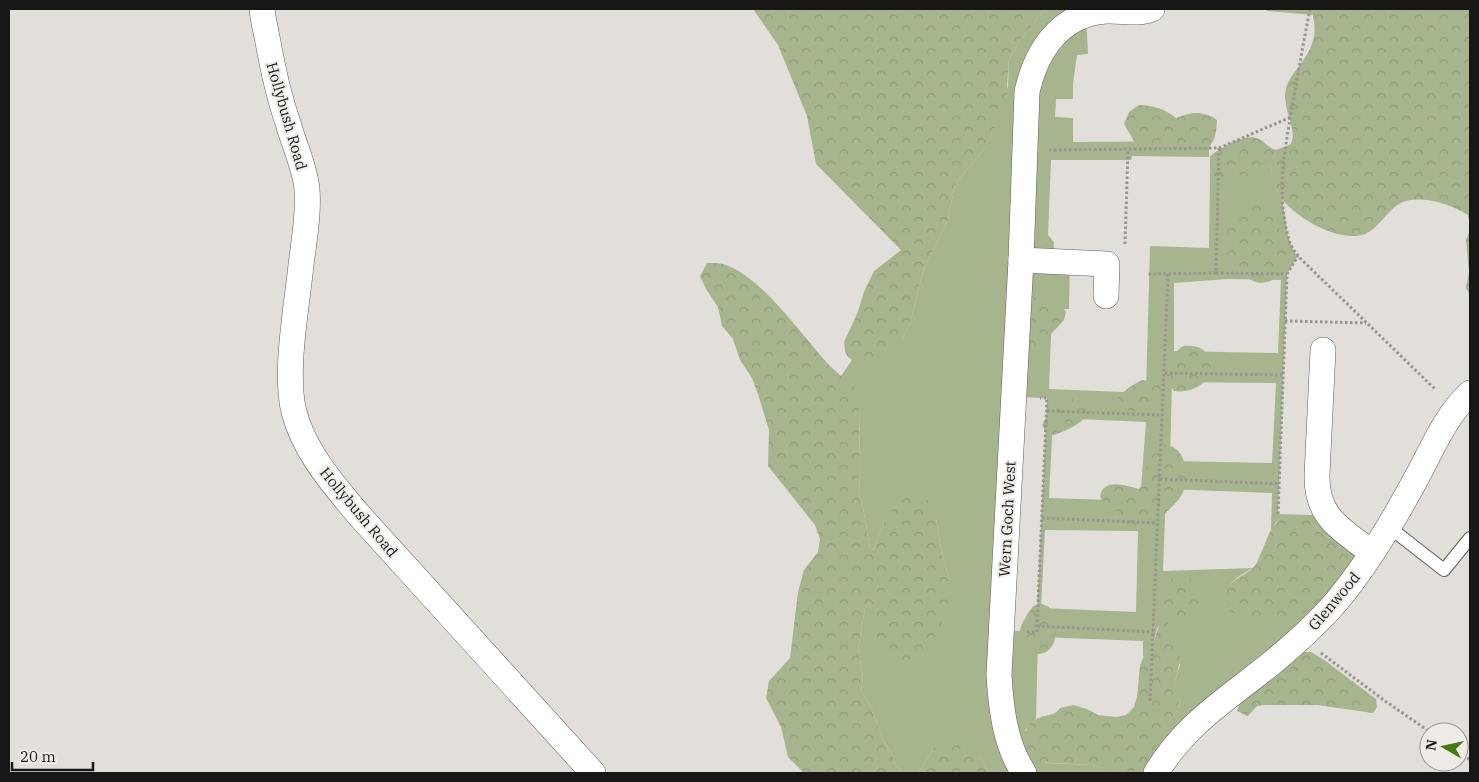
<svg xmlns="http://www.w3.org/2000/svg" width="1479" height="782" viewBox="0 0 1479 782" font-family="'IBM Plex Serif',serif">
	<style>
		.grass { fill: #a7b58e; fill-rule: evenodd }
		.forest { fill: url(#forest-crowns) }
		.lines { fill: none; stroke-linecap: round; stroke-linejoin: round }
		.lane-casing { stroke: #5f5c59; stroke-width: 14 }
		.street-casing { stroke: #5f5c59; stroke-width: 26 }
		.path { stroke: #969490; stroke-width: 3; stroke-dasharray: 2.5 2.5; stroke-linecap: butt }
		.lane { stroke: #fff; stroke-width: 12 }
		.street { stroke: #fff; stroke-width: 25 }
		.labels { text-anchor: middle; dominant-baseline: central; stroke-width: 4; stroke-linejoin: round; paint-order: stroke }
		.street-label { font-size: 15px; fill: #191716; stroke: #efece8 }
	</style>
	<defs>
		<pattern id="forest-crowns" width="20" height="18" patternUnits="userSpaceOnUse" patternTransform="scale(1.25)"><rect width="20" height="18" fill="#a7b58e"/><path d="M2 6a3 3 0 1 1 6 0M12 15a3 3 0 1 1 6 0" fill="none" stroke="#8f9b7a"/></pattern>
	</defs>
	<rect width="100%" height="100%" fill="#e2dfda"/>
	<g class="grass">
		<path d="M1045,9H1152L1086,15L1088,54L1077,55L1073,84V99H1056L1055,117L1073,118V142L1209,141V157L1132,156L1131,160H1051L1048,235L1054,242L1053,261L1070,262L1069,309H1052L1049,389L1146,393L1150,246L1209,248L1210,171L1220,181L1270,165L1277,191L1282,198L1288,237L1294,252L1298,256L1287,274L1278,514L1310,515L1325,512L1372,553L1156,773H989L980,758L934,747L924,765L917,773H904L895,765L893,755L883,740L870,705L861,691L863,677L858,649L865,608L870,603L874,620L950,580L942,555L936,518L884,523L873,550L870,548L863,507L859,495L860,467L859,408L841,376L852,360H866L903,338L910,323L923,271L948,220L955,184L986,147L1008,86L1009,60L1020,40ZM1228,279L1281,280L1278,353L1174,351V283ZM1172,382L1276,383L1272,463L1170,461ZM1014,397L1047,398L1036,632L1002,630ZM1053,418L1146,422L1140,501L1049,498ZM1166,489L1272,493L1271,532L1276,522L1308,519L1322,534L1336,541L1225,606C1221,586 1238,576 1253,568L1163,571ZM1045,530L1138,531L1136,612L1041,608ZM1158,626L1180,665L1174,685C1187,709 1173,713 1161,733C1157,739 1155,748 1153,755L1107,768L1092,765L1046,763L1025,730L1036,719L1038,637L1143,641V657L1154,640Z"/>
		<polygon points="1267,9 1311,9 1313,15 1267,11"/>
	</g>
	<g class="forest">
		<polygon points="753,9 1045,9 1020,40 1009,60 1006,101 986,147 955,184 948,220 923,271 910,323 903,338 895,349 884,356 866,360 852,360 848,357 845,351 844,342 857,314 864,292 874,271 901,250 816,164 807,116 778,45"/>
		<path d="M1311,9H1470V227L1468,215C1451,204 1417,193 1399,204C1388,210 1379,228 1365,234C1339,244 1288,215 1277,191C1273,183 1273,174 1270,165C1254,170 1236,189 1219,180C1216,178 1213,174 1210,171V156C1222,148 1244,132 1259,139C1265,142 1267,147 1276,150L1291,144C1298,127 1281,109 1286,88C1288,81 1293,74 1297,69C1313,48 1319,35 1311,9Z"/>
		<path d="M1139,105C1154,106 1164,108 1176,118C1191,112 1203,110 1217,120C1216,133 1216,142 1205,150L1188,149L1174,143L1141,145L1134,141L1124,124L1129,112Z"/>
		<path d="M1251,204C1254,205 1259,205 1262,206C1277,213 1289,249 1285,264C1282,278 1263,289 1250,279C1243,274 1241,267 1236,261C1233,259 1229,257 1227,254C1218,241 1223,218 1236,210C1240,207 1246,206 1251,204Z"/>
		<polygon points="1470,230 1470,295 1466,288 1469,272 1466,240"/>
		<path d="M707,263C713,263 721,263 726,265C763,278 803,337 830,366L841,376L854,385L859,408L860,467L859,495L863,507L870,548L873,550L884,523L895,506L909,496L927,498L936,518L942,555L950,580L949,599L940,629L925,650L909,660L895,661L884,653L877,640L870,603L865,608L858,649L863,677L861,691L870,705L883,740L893,755L895,765L904,773L803,772L788,757L781,727L766,698L769,681L790,658L798,592L804,570L818,552L820,539L815,525L768,466L769,430L758,394L752,378L740,360L733,339L722,326L718,307L706,289L700,276Z"/>
		<path d="M1025,296C1041,297 1056,298 1066,312L1064,320L1032,355H1025Z"/>
		<path d="M1183,346C1200,345 1205,349 1214,363C1212,368 1211,375 1208,378C1200,388 1186,393 1174,391C1162,374 1166,358 1183,346Z"/>
		<path d="M1142,380L1151,381L1159,384L1162,395L1154,408L1141,412L1120,410L1115,403C1120,392 1131,386 1142,380Z"/>
		<path d="M1073,395H1081L1089,398C1096,418 1071,429 1054,435L1046,432L1042,425C1049,412 1054,408 1069,408Z"/>
		<path d="M1165,445C1186,446 1190,476 1183,492C1178,505 1148,530 1134,529C1132,529 1129,528 1126,527L1116,511L1107,506L1100,497C1103,477 1126,486 1139,489C1148,479 1144,461 1154,451C1156,448 1162,446 1165,445Z"/>
		<path d="M1296,516L1308,519L1322,534L1336,541L1350,560C1339,583 1326,600 1303,613C1288,621 1219,625 1224,597C1226,581 1244,576 1253,568C1256,565 1259,559 1260,555C1270,534 1270,518 1296,516Z"/>
		<path d="M1176,575L1186,576L1198,582C1210,645 1145,614 1167,582C1169,580 1173,577 1176,575Z"/>
		<path d="M1042,604L1049,607C1075,664 1015,666 1020,630C1022,621 1028,614 1033,606Z"/>
		<path d="M1161,621L1168,622C1183,645 1182,659 1174,685L1180,696L1178,709L1160,735L1153,755L1143,769L1122,772L1092,765L1034,762C1023,749 1019,731 1035,720C1043,714 1055,717 1060,708L1073,705L1087,709L1098,715L1116,717L1126,715L1134,707L1137,697L1140,665L1146,651L1154,640Z"/>
		<polygon points="1302,652 1311,652 1323,659 1376,699 1377,707 1373,713 1317,705 1264,705 1257,706 1248,716 1237,711 1240,703"/>
		<polygon points="952,738 967,744 980,758 989,773 917,773 924,765 934,747"/>
	</g>
	<g class="lines">
		<g class="lane-casing">
			<polyline id="lane" points="1389,527 1444,570 1470,538"/>
		</g>
		<g class="street-casing">
			<g id="street">
				<path d="M262,9C263,20 266,31 268,42C273,70 279,97 288,123C294,145 305,167 307,189C309,214 304,240 301,265C297,306 284,372 294,412C304,451 333,484 358,514L593,773"/>
				<polyline points="1021,260 1107,264 1106,296"/>
				<path d="M1323,350L1317,475C1316,518 1342,529 1372,553"/>
				<path d="M1024,773C1005,745 1001,708 999,675L1021,260L1027,92C1036,51 1060,14 1106,11C1121,10 1138,15 1152,9"/>
				<path d="M1156,773C1186,723 1229,698 1273,662C1297,642 1321,621 1341,596C1371,559 1395,518 1418,475C1433,447 1446,415 1470,393"/>
			</g>
		</g>
		<g class="path">
			<path d="M1310,9C1304,40 1298,72 1293,103C1285,147 1276,192 1288,236C1290,247 1296,254 1304,262L1436,390"/>
			<polyline points="1219,148 1291,117"/>
			<polyline points="1049,150 1219,148 1216,273 1148,274"/>
			<polyline points="1125,244 1128,149"/>
			<polyline points="1216,273 1287,274"/>
			<polyline points="1285,321 1366,323"/>
			<polyline points="1165,373 1282,375"/>
			<polyline points="1047,411 1162,415"/>
			<polyline points="1160,479 1279,484"/>
			<polyline points="1278,514 1287,274 1298,256"/>
			<polyline points="1042,518 1157,523"/>
			<polyline points="1037,626 1153,632"/>
			<polyline points="1027,632 1037,632 1037,626 1047,398 1040,398"/>
			<polyline points="1321,653 1385,701 1430,732"/>
			<polyline points="1150,701 1168,274"/>
			<polyline points="1459,752 1470,760"/>
		</g>
		<use href="#lane" class="lane"/>
		<use href="#street" class="street"/>
	</g>
	<g class="labels">
		<g class="street-label">
			<text transform="translate(287 116) rotate(74)">Hollybush Road</text>
			<text transform="translate(359 512) rotate(50)">Hollybush Road</text>
			<text transform="translate(1007 519) rotate(-87)">Wern Goch West</text>
			<text transform="translate(1334 601) rotate(-50)">Glenwood</text>
		</g>
	</g>
	<rect width="1479" height="782" fill="none" stroke="#191716" stroke-width="20"/>
	<g transform="translate(1444 747) rotate(279)"><circle r="24" fill="#efece8" stroke="#999794"/>
	<path d="M0-4L9 19L0 12L-9 19Z" fill="#437b10"/>
	<text y="-8" font-size="14" font-weight="bold" text-anchor="middle" fill="#191716">N</text>
	</g>
	<path d="M12 762v8h81v-8" fill="none" stroke="#191716" stroke-width="2.5"/>
	<text x="20" y="762" font-size="15" fill="#191716" stroke="#efece8" stroke-width="4" paint-order="stroke">20 m</text>
</svg>
